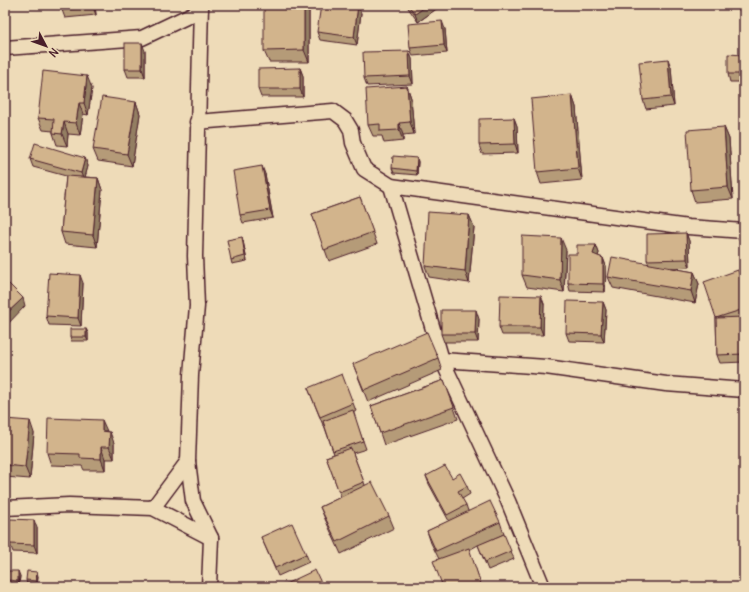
<svg xmlns="http://www.w3.org/2000/svg" width="749" height="592" viewBox="0 0 749 592" font-family="Delius,sans-serif">
	<style>
		.lines { fill: none; stroke-linecap: round; stroke-linejoin: round }
		.minor-casing { stroke: #4a1f2b; stroke-width: 17 }
		.minor { stroke: #eedbb8; stroke-width: 14 }
		.wall { fill: #b59b78; stroke: #4a1f2b }
		.shaded-wall { fill: #937e62; stroke: #4a1f2b }
		.building { fill: #d2b48c; stroke: #4a1f2b }
	</style>
	<rect width="100%" height="100%" fill="#eedbb8"/>
	<filter id="ink" filterUnits="userSpaceOnUse"><feTurbulence type="fractalNoise" baseFrequency=".025" numOctaves="2"/><feDisplacementMap in="SourceGraphic" scale="8" xChannelSelector="R" yChannelSelector="G"/><feConvolveMatrix kernelMatrix="1 2 1 2 8 2 1 2 1" color-interpolation-filters="sRGB"/></filter>
	<g filter="url(#ink)">
		<g class="lines">
			<g class="minor-casing">
				<g id="minor">
					<polyline points="201,5 195,256 197,306 191,375 188,461 193,501 211,538 209,587"/>
					<polyline points="5,48 142,38 201,10"/>
					<polyline points="197,122 333,111 345,120 351,130 353,143 364,169 391,186 688,227 744,231"/>
					<polyline points="391,186 442,360 508,501 543,587"/>
					<polyline points="442,360 546,367 666,384 744,390"/>
					<polyline points="5,508 69,505 153,508 211,538"/>
					<polyline points="153,508 188,461"/>
				</g>
			</g>
			<use href="#minor" class="minor"/>
		</g>
		<g class="wall">
			<polygon points="62,5 95,5 96,15 65,18 62,10"/>
			<polygon points="406,5 442,5 418,22"/>
			<polygon points="309,8 309,62 269,62 264,51"/>
			<polygon points="361,13 357,45 320,40 317,32"/>
			<polygon points="445,29 447,53 413,56 410,48"/>
			<polygon points="145,51 145,77 128,77 125,69"/>
			<polygon points="409,51 412,59 413,84 367,86 364,78"/>
			<polygon points="744,55 744,82 730,82 728,74"/>
			<polygon points="671,67 674,106 646,109 643,100"/>
			<polygon points="300,68 303,76 303,97 261,97 258,89"/>
			<polygon points="407,86 411,98 414,134 403,135 403,141 384,143 382,136 373,136 368,125"/>
			<polygon points="92,88 88,115 83,114 80,135 68,134 67,146 57,145 53,133 53,131 43,130 38,118"/>
			<polygon points="572,95 576,107 582,180 541,184 537,172"/>
			<polygon points="136,102 140,114 132,166 98,161 93,149"/>
			<polygon points="514,118 517,126 518,153 482,154 479,145"/>
			<polygon points="724,127 729,139 733,199 695,202 691,190"/>
			<polygon points="85,158 88,166 85,177 98,178 102,190 97,247 65,244 61,232 66,176 33,167 30,159"/>
			<polygon points="417,158 418,162 417,175 394,173 392,168"/>
			<polygon points="265,174 273,218 243,223 240,215"/>
			<polygon points="360,197 377,244 329,261 312,214"/>
			<polygon points="469,215 474,227 469,283 429,277 425,266"/>
			<polygon points="686,233 689,241 690,267 671,268 694,272 699,284 695,303 613,288 608,277 649,264 647,260"/>
			<polygon points="243,241 247,261 232,264 231,260"/>
			<polygon points="596,245 599,253 598,256 603,258 606,266 605,292 570,291 568,283 577,254"/>
			<polygon points="566,250 564,292 527,287 522,275"/>
			<polygon points="83,283 81,326 49,325 46,316"/>
			<polygon points="744,288 744,362 720,363 717,355 716,318"/>
			<polygon points="541,296 544,304 543,335 502,335 499,327"/>
			<polygon points="603,302 606,310 604,342 569,341 566,333"/>
			<polygon points="479,319 478,342 444,342 441,334"/>
			<polygon points="86,329 88,333 88,341 71,341 70,337"/>
			<polygon points="438,358 442,370 368,402 353,364"/>
			<polygon points="444,380 458,419 384,445 371,406"/>
			<polygon points="308,388 353,403 356,411 353,413 366,449 353,453 365,485 389,516 394,528 341,554 325,519 320,507 341,497 326,457 334,454 324,425 323,425"/>
			<polygon points="5,419 34,433 30,479 5,477"/>
			<polygon points="107,431 114,443 114,459 105,459 105,470 84,470 82,466 51,465 47,453"/>
			<polygon points="426,476 452,478 467,486 470,494 462,499 466,505 468,511 500,522 504,534 484,543 511,551 514,559 488,570 478,545 469,550 482,587 443,587 439,559 431,543 427,531 449,521 429,484"/>
			<polygon points="37,528 37,553 13,552 10,544"/>
			<polygon points="261,537 306,554 309,562 278,576"/>
			<polygon points="20,576 19,585 8,585 7,580"/>
			<polygon points="38,576 37,585 27,584 26,580"/>
		</g>
		<g class="shaded-wall">
			<polygon points="93,5 95,5 96,15 93,7"/>
			<polygon points="304,5 308,5 309,8 309,62 304,50"/>
			<polygon points="358,5 361,13 357,45 354,37"/>
			<polygon points="428,5 442,5 418,22 415,14"/>
			<polygon points="442,21 445,29 447,53 444,45"/>
			<polygon points="142,43 145,51 145,77 142,69"/>
			<polygon points="409,51 412,59 413,84 410,76"/>
			<polygon points="668,59 671,67 674,106 671,97"/>
			<polygon points="300,68 303,76 303,97 300,89"/>
			<polygon points="87,76 92,88 88,115 84,103"/>
			<polygon points="407,86 411,98 414,134 410,122"/>
			<polygon points="572,95 576,107 582,180 578,168"/>
			<polygon points="136,102 140,114 132,166 127,154"/>
			<polygon points="79,103 83,114 80,135 76,123"/>
			<polygon points="514,118 517,126 518,153 515,144"/>
			<polygon points="64,122 68,134 67,146 62,134"/>
			<polygon points="399,123 403,135 403,141 399,130"/>
			<polygon points="724,127 729,139 733,199 728,187"/>
			<polygon points="85,158 88,166 84,181 81,173"/>
			<polygon points="417,158 418,162 417,175 416,171"/>
			<polygon points="262,166 265,174 273,218 270,210"/>
			<polygon points="98,178 102,190 97,247 93,235"/>
			<polygon points="469,215 474,227 469,283 465,271"/>
			<polygon points="686,233 689,241 690,267 687,259"/>
			<polygon points="242,237 243,241 247,261 245,256"/>
			<polygon points="561,238 566,250 564,292 560,280"/>
			<polygon points="596,245 599,253 596,263 593,254"/>
			<polygon points="603,258 606,266 605,292 603,284"/>
			<polygon points="694,272 699,284 695,303 691,291"/>
			<polygon points="80,275 83,283 81,326 78,318"/>
			<polygon points="541,296 544,304 543,335 540,327"/>
			<polygon points="23,298 25,306 5,327 5,315"/>
			<polygon points="603,302 606,310 604,342 601,334"/>
			<polygon points="476,310 479,319 478,342 475,334"/>
			<polygon points="86,329 88,333 88,341 86,337"/>
			<polygon points="102,420 107,431 102,431"/>
			<polygon points="30,421 34,433 30,479 25,467"/>
			<polygon points="110,432 114,443 114,459 109,447"/>
			<polygon points="101,447 105,459 105,470 101,459"/>
			<polygon points="34,520 37,528 37,553 34,545"/>
			<polygon points="18,571 20,576 19,585 18,581"/>
			<polygon points="37,572 38,576 37,585 36,581"/>
		</g>
		<g class="building">
			<polygon points="62,5 93,5 93,7 62,10"/>
			<polygon points="264,5 304,5 304,50 264,51"/>
			<polygon points="321,5 358,5 354,37 317,32"/>
			<polygon points="408,5 428,5 415,14"/>
			<polygon points="442,21 444,45 410,48 408,24"/>
			<rect x="125" y="43" width="17" height="26"/>
			<polygon points="409,51 410,76 364,78 363,52"/>
			<polygon points="728,54 744,55 744,74 728,74"/>
			<polygon points="668,59 671,97 643,100 639,62"/>
			<polygon points="300,68 300,89 258,89 258,69"/>
			<polygon points="43,71 87,76 84,103 79,103 76,123 64,122 62,134 53,133 54,119 38,118"/>
			<polygon points="407,86 410,122 399,123 399,130 380,131 380,124 368,125 366,89"/>
			<polygon points="572,95 578,168 537,172 531,99"/>
			<polygon points="102,97 136,102 127,154 93,149"/>
			<polygon points="514,118 515,144 479,145 479,119"/>
			<polygon points="724,127 728,187 691,190 687,130"/>
			<polygon points="35,143 85,158 81,173 30,159"/>
			<polygon points="393,156 417,158 416,171 392,168"/>
			<polygon points="262,166 270,210 240,215 233,171"/>
			<polygon points="66,176 98,178 93,235 61,232"/>
			<polygon points="360,197 373,232 324,250 312,214"/>
			<polygon points="428,212 469,215 465,271 425,266"/>
			<polygon points="686,233 687,259 647,260 647,234"/>
			<polygon points="522,236 561,238 560,280 522,275"/>
			<polygon points="242,237 245,256 231,260 227,240"/>
			<polygon points="577,245 596,245 593,254 603,258 603,284 568,283 568,254 577,254"/>
			<polygon points="612,257 694,272 691,291 608,277"/>
			<polygon points="738,270 744,289 744,309 716,318 704,282"/>
			<polygon points="49,273 80,275 78,318 46,316"/>
			<polygon points="5,280 23,298 5,315"/>
			<polygon points="500,295 541,296 540,327 499,327"/>
			<polygon points="567,301 603,302 601,334 566,333"/>
			<polygon points="441,310 476,310 475,334 441,334"/>
			<polygon points="744,317 744,354 717,355 716,318"/>
			<rect x="70" y="329" width="16" height="8"/>
			<polygon points="427,332 438,358 364,390 353,364"/>
			<polygon points="342,374 353,403 320,417 308,388"/>
			<polygon points="444,380 454,407 380,433 371,406"/>
			<polygon points="353,410 363,441 333,451 323,421"/>
			<polygon points="48,418 102,420 102,431 110,432 109,447 101,447 101,459 80,458 80,454 47,453"/>
			<polygon points="5,419 30,421 25,467 5,465"/>
			<polygon points="351,448 364,482 339,492 326,457"/>
			<polygon points="445,466 452,478 460,473 467,486 458,491 466,505 447,515 426,476"/>
			<polygon points="372,482 389,516 337,542 320,507"/>
			<polygon points="490,501 500,522 436,551 427,531"/>
			<polygon points="10,519 34,520 34,545 10,544"/>
			<polygon points="292,523 306,554 275,568 261,537"/>
			<polygon points="504,534 511,551 485,562 478,545"/>
			<polygon points="469,548 481,584 472,587 443,587 433,561"/>
			<polygon points="315,570 323,587 279,587"/>
			<polygon points="8,571 18,571 18,581 7,580"/>
			<polygon points="27,571 37,572 36,581 26,580"/>
		</g>
	</g>
	<rect width="749" height="592" fill="none" stroke="#eedbb8" stroke-width="20"/>
	<rect x="10" y="10" width="729" height="572" fill="none" stroke="#4a1f2b" stroke-width="1.5" filter="url(#ink)"/>
	<g transform="translate(46 46) rotate(131)" stroke="#eedbb8" stroke-width="3" paint-order="stroke">
	<path d="M0-3L7 15L0 10L-7 15Z" fill="#4a1f2b"/>
	<text y="-6" font-size="11" font-weight="bold" text-anchor="middle" fill="#4a1f2b">N</text>
	</g>
</svg>
